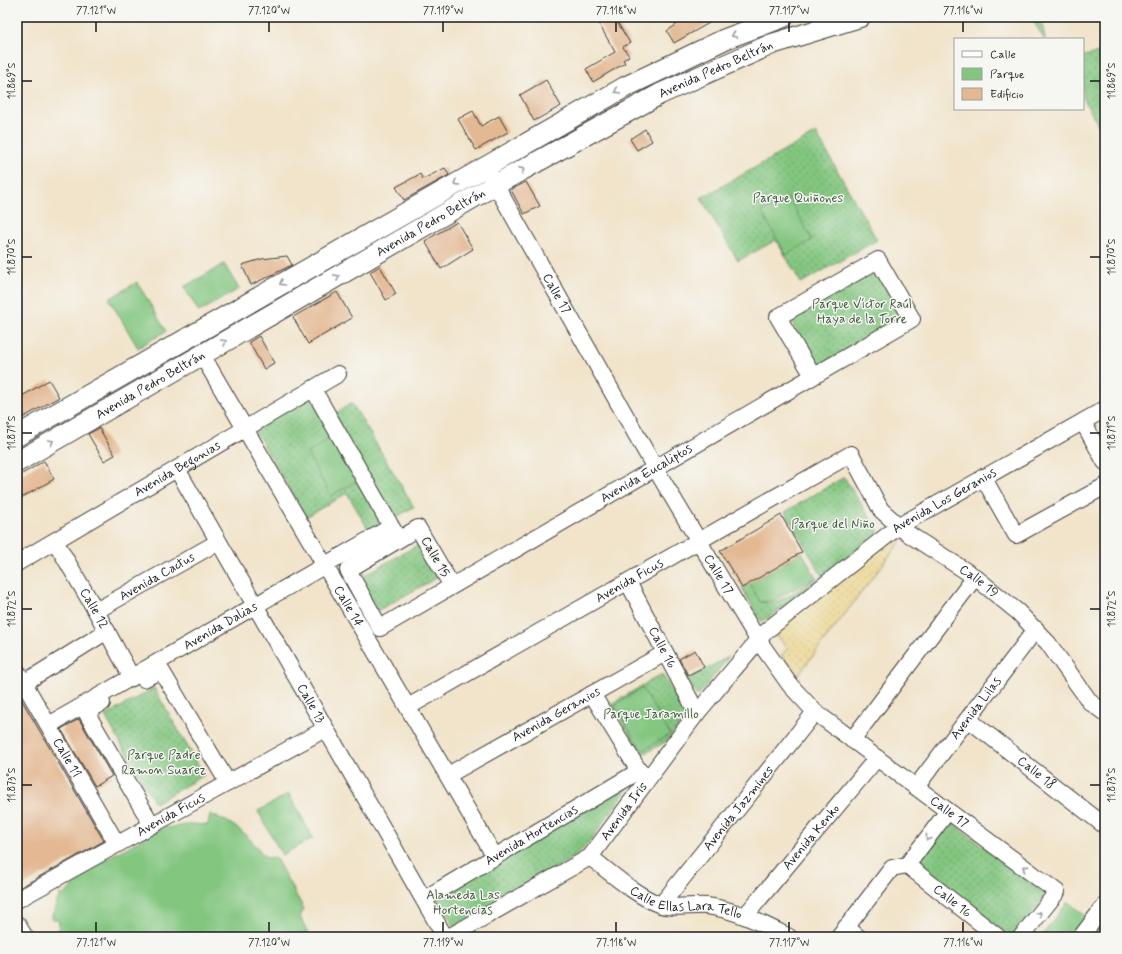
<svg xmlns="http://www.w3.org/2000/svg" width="1122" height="954" viewBox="0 0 1122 954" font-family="Mynerve,sans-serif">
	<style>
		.green { fill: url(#green-dots); stroke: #50714e }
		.sand { fill: url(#sand-dots); stroke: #857b5d }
		.pitch { fill: #83c680; stroke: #50714e }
		.building { fill: #e3b892 }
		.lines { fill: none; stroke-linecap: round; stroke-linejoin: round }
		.minor-casing { stroke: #3c3a36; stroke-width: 18 }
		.major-casing { stroke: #3c3a36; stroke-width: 22 }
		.minor { stroke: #fff; stroke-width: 16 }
		.major { stroke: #fff; stroke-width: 20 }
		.oneway { stroke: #999 }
		.ticks { fill: none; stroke: #1c1c1c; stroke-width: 1.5 }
		.labels { text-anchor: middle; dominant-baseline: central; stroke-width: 3; stroke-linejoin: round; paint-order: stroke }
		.street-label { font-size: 13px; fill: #1c1c1c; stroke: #f6f6f2 }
		.park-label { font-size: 13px; fill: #40583f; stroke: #f6f6f2 }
		.neatline { fill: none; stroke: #1c1c1c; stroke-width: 1.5 }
		.ticks-label { font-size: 10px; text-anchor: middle; fill: #1c1c1c }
	</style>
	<defs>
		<pattern id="green-dots" width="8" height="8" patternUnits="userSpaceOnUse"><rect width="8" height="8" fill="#83c680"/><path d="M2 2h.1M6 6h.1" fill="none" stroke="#6aa068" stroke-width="1.8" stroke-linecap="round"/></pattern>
		<pattern id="sand-dots" width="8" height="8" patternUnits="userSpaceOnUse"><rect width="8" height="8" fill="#eeda9e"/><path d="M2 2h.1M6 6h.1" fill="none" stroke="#ccba88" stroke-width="1.8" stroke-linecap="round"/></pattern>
	</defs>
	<rect width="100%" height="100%" fill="#f6f6f2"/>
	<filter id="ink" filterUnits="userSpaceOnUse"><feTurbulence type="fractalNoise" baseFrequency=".025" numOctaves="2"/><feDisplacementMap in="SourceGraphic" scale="8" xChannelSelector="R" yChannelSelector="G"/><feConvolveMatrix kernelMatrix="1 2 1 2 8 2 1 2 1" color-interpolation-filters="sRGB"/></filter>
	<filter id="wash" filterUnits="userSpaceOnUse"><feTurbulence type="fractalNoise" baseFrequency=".012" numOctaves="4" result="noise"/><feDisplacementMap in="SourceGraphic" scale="16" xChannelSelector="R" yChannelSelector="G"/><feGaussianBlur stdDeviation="0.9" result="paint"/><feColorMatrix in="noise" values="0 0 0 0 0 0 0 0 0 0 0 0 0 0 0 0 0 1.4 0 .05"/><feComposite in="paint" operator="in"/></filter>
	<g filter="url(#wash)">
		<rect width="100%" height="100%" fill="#f1e4cb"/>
		<g class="green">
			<polygon points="1031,17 1041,17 1045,39 1044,39"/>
			<polygon points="1105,52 1105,137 1083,98 1083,56"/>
			<polygon points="816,133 877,240 801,283 776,240 738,261 701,198"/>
			<polygon points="876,270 903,321 820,370 791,321"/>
			<polygon points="312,395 326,419 352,403 414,507 370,532 347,493 306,517 254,429"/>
			<polygon points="844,477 879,532 822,576 785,512"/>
			<polygon points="421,543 440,576 377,611 359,578"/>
			<path d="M816,577L818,579L779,611L761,622L742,588L750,583L760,602C780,606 801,588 816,577Z"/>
			<polygon points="729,656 699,695 696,695 687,680"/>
			<polygon points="662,674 687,716 667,741 642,755 611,704"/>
			<polygon points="154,688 204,775 155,803 105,716"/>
			<polygon points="630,785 588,844 574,857 456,928 436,897"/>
			<polygon points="948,822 952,822 1043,893 1044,898 1015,936 1011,937 920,866 919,861"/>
		</g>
		<polygon class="sand" points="902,532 907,533 798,675 781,655 788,649 774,632"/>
		<g class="pitch">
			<polygon points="789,198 812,240 786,255 762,212"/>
			<polygon points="224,264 239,289 199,312 184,287"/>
			<polygon points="137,282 166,331 138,348 109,299"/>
			<polygon points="335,436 360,479 331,496 307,453"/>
			<polygon points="802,552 816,577 774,600 760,602 750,583"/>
			<polygon points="642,688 670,734 642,751 614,705"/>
			<polygon points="289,794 313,838 282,855 258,811"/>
			<path d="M210,814C237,824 248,836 266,858L275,857L304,909L300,917L310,937H58L59,920L51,918L60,894L64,895L91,867L166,826L168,828L190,824L208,825Z"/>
			<polygon points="1068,902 1087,917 1071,937 1044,937 1042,935"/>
		</g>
		<g id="blocks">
			<g class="building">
				<polygon points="595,17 614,17 630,43 623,47 629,56 623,60 625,63 593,82 586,69 615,52"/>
				<polygon points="676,17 705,17 709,23 674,43 667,31 679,23"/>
				<polygon points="546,80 561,106 534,121 520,95"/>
				<polygon points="473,111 481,126 499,116 508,132 476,150 458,119"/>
				<polygon points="645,129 652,141 637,150 630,139"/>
				<polygon points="445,168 449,175 404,200 396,187 420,174 423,179"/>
				<polygon points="526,182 540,206 524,214 511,190"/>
				<polygon points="457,222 473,249 441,269 425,241"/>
				<polygon points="287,256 292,265 251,285 242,265 262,259"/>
				<polygon points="380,266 396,294 386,300 370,272"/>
				<polygon points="337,292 352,318 308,344 293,317"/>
				<polygon points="259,336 274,363 264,369 249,342"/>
				<polygon points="49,380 59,397 17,421 17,399"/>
				<polygon points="99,428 115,455 104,461 88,434"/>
				<polygon points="44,461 54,479 21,498 17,491 17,477"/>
				<polygon points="781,515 802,552 742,588 720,551"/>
				<polygon points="695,650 704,667 688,675 679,659"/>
				<polygon points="17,692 104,841 17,889"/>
				<polygon points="79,719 112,776 95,786 61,729"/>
			</g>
		</g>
	</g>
	<g filter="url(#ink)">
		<use href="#blocks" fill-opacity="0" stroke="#3c3a36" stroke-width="1"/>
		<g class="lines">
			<g class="minor-casing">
				<g id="minor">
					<path id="s1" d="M490,175L655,468L758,640L790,685L815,712L1057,892L1021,937"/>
					<path id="s2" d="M202,355L495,857"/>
					<polyline points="313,389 396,535"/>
					<polyline points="1083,422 1105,462"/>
					<path id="s3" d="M177,469L445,937"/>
					<polyline points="983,477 1016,535 1105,486"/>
					<path id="s4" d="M55,541L96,611L132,678"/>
					<path id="s5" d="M17,563L338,374"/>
					<path id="s6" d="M628,582L697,713"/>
					<path id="s7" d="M452,586L418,528L348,570L380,628L912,319L878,260L778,317L813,376"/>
					<path id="s8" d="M96,611L218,542"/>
					<path id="s9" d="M17,671L117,844"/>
					<polyline points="144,679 161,670 228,783"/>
					<polyline points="24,683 107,631"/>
					<polyline points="592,694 639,771 647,777"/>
					<polyline points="102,703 86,712 152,825"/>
					<path id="s10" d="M408,707L851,454L881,510L907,533L975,577L1018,612L1048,643L1090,702L1105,713"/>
					<path id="s11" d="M968,719L1105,826"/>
					<path id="s12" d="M49,725L391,527"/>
					<polyline points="852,740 975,577"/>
					<path id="s13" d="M448,775L665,653"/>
					<path id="s14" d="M916,787L1036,629"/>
					<path id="s15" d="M590,857C610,872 637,897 661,905C675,909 692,905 707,906C737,910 763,924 789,937"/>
					<path id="s16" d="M907,865L998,937"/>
					<path id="s17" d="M424,899L639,771"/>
					<path id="s18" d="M17,900L325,729"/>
					<path id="s19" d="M661,905L815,712"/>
					<path id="s20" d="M745,916L877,758"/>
					<polyline points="17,924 25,937"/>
					<polyline points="846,927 858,937"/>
					<path id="s21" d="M449,937L590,857L697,713L766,631L899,526L1105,409"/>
					<polyline points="839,937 892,868 907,865 948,811"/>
					<polyline points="1081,937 1105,905"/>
				</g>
			</g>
			<g class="major-casing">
				<g id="major">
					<polyline points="17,436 625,87 725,39 784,17"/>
					<path id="s22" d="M17,462L495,185L660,94L772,44L860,17"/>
				</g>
			</g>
			<use href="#minor" class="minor"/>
			<use href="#major" class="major"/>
		</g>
		<defs><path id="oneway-chevron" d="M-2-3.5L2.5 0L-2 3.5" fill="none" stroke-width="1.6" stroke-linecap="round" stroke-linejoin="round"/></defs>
		<g class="oneway">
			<use href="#oneway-chevron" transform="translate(734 35) rotate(158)"/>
			<use href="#oneway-chevron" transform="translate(617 91) rotate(150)"/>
			<use href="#oneway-chevron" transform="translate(522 170) rotate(-29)"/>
			<use href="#oneway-chevron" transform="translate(456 183) rotate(150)"/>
			<use href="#oneway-chevron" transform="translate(337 277) rotate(-30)"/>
			<use href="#oneway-chevron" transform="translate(282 283) rotate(150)"/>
			<use href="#oneway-chevron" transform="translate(224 342) rotate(-30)"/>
			<use href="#oneway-chevron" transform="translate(51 442) rotate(-30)"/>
			<use href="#oneway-chevron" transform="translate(928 838) rotate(127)"/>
			<use href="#oneway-chevron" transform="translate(1025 868) rotate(-143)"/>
			<use href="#oneway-chevron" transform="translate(1039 914) rotate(-52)"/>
		</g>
	</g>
	<path class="ticks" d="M96,22V32M269,22V32M443,22V32M616,22V32M789,22V32M963,22V32M22,81H32M1090,81H1100M22,257H32M1090,257H1100M22,433H32M1090,433H1100M22,609H32M1090,609H1100M22,785H32M1090,785H1100M96,922V932M269,922V932M443,922V932M616,922V932M789,922V932M963,922V932"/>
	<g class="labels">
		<g class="street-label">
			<text stroke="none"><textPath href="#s22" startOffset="802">Avenida Pedro Beltrán</textPath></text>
			<text stroke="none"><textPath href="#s22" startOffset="478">Avenida Pedro Beltrán</textPath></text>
			<text stroke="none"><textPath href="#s1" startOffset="136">Calle 17</textPath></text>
			<text stroke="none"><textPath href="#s22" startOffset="154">Avenida Pedro Beltrán</textPath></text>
			<text stroke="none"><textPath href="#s5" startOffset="186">Avenida Begonias</textPath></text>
			<text stroke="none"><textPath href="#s7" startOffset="523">Avenida Eucaliptos</textPath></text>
			<text stroke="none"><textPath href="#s21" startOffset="670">Avenida Los Geranios</textPath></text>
			<text transform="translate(435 557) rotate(60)">Calle 15</text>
			<text stroke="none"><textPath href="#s1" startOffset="460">Calle 17</textPath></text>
			<text stroke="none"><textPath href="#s8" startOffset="70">Avenida Cactus</textPath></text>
			<text stroke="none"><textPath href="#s10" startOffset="255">Avenida Ficus</textPath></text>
			<text stroke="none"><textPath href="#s10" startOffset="695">Calle 19</textPath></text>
			<text stroke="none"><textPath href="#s2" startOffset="291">Calle 14</textPath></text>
			<text stroke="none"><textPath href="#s4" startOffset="78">Calle 12</textPath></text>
			<text stroke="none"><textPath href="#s12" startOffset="198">Avenida Dalias</textPath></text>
			<text stroke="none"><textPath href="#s6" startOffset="74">Calle 16</textPath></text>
			<text stroke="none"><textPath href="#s3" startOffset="270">Calle 13</textPath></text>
			<text stroke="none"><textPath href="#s14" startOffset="99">Avenida Lilas</textPath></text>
			<text stroke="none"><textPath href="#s13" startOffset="124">Avenida Geranios</textPath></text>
			<text stroke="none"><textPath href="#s9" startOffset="100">Calle 11</textPath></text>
			<text stroke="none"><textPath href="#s11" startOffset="87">Calle 18</textPath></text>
			<text stroke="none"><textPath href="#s19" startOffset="124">Avenida Jazmines</textPath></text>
			<text stroke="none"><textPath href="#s21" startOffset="219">Avenida Iris</textPath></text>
			<text stroke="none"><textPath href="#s1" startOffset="796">Calle 17</textPath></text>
			<text stroke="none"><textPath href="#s18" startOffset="176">Avenida Ficus</textPath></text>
			<text stroke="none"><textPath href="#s17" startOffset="125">Avenida Hortencias</textPath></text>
			<text stroke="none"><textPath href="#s20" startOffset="103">Avenida Kenko</textPath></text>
			<text stroke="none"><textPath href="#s15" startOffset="110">Calle Ellas Lara Tello</textPath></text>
			<text stroke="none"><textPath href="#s16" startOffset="58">Calle 16</textPath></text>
		</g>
		<g class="park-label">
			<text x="798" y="198">Parque Quiñones</text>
			<text x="862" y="304">Parque Víctor Raúl<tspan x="862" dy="15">Haya de la Torre</tspan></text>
			<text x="833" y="524">Parque del Niño</text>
			<text x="651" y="714">Parque Jaramillo</text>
			<text x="164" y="755">Parque Padre<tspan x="164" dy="15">Ramon Suarez</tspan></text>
			<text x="463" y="895">Alameda Las<tspan x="463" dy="15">Hortencias</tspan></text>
		</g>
	</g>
	<rect width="1122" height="954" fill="none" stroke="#f6f6f2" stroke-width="44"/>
	<rect x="954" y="38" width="130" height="72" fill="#f6f6f2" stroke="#9f9f9c"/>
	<rect x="962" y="51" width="20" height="6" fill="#ffffff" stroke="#9f9f9c"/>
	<text x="990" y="58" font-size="12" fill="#1c1c1c">Calle</text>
	<rect x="962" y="68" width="20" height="12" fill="#83c680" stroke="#9f9f9c"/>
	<text x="990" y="78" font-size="12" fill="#1c1c1c">Parque</text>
	<rect x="962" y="88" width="20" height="12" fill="#e3b892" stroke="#9f9f9c"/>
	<text x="990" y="98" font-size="12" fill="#1c1c1c">Edificio</text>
	<rect x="22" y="22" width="1078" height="910" class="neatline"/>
	<g class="ticks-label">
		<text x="96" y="14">77.121°W</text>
		<text x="269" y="14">77.120°W</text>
		<text x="443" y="14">77.119°W</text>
		<text x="616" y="14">77.118°W</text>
		<text x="789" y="14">77.117°W</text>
		<text x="963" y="14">77.116°W</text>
		<text transform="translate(11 81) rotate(-90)" y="4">11.869°S</text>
		<text transform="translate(1111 81) rotate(-90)" y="4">11.869°S</text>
		<text transform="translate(11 257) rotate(-90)" y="4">11.870°S</text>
		<text transform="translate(1111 257) rotate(-90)" y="4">11.870°S</text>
		<text transform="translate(11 433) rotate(-90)" y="4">11.871°S</text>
		<text transform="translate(1111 433) rotate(-90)" y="4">11.871°S</text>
		<text transform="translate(11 609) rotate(-90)" y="4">11.872°S</text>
		<text transform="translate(1111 609) rotate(-90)" y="4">11.872°S</text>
		<text transform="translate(11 785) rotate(-90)" y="4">11.873°S</text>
		<text transform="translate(1111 785) rotate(-90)" y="4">11.873°S</text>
		<text x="96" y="946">77.121°W</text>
		<text x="269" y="946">77.120°W</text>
		<text x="443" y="946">77.119°W</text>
		<text x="616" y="946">77.118°W</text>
		<text x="789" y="946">77.117°W</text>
		<text x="963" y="946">77.116°W</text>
	</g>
</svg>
